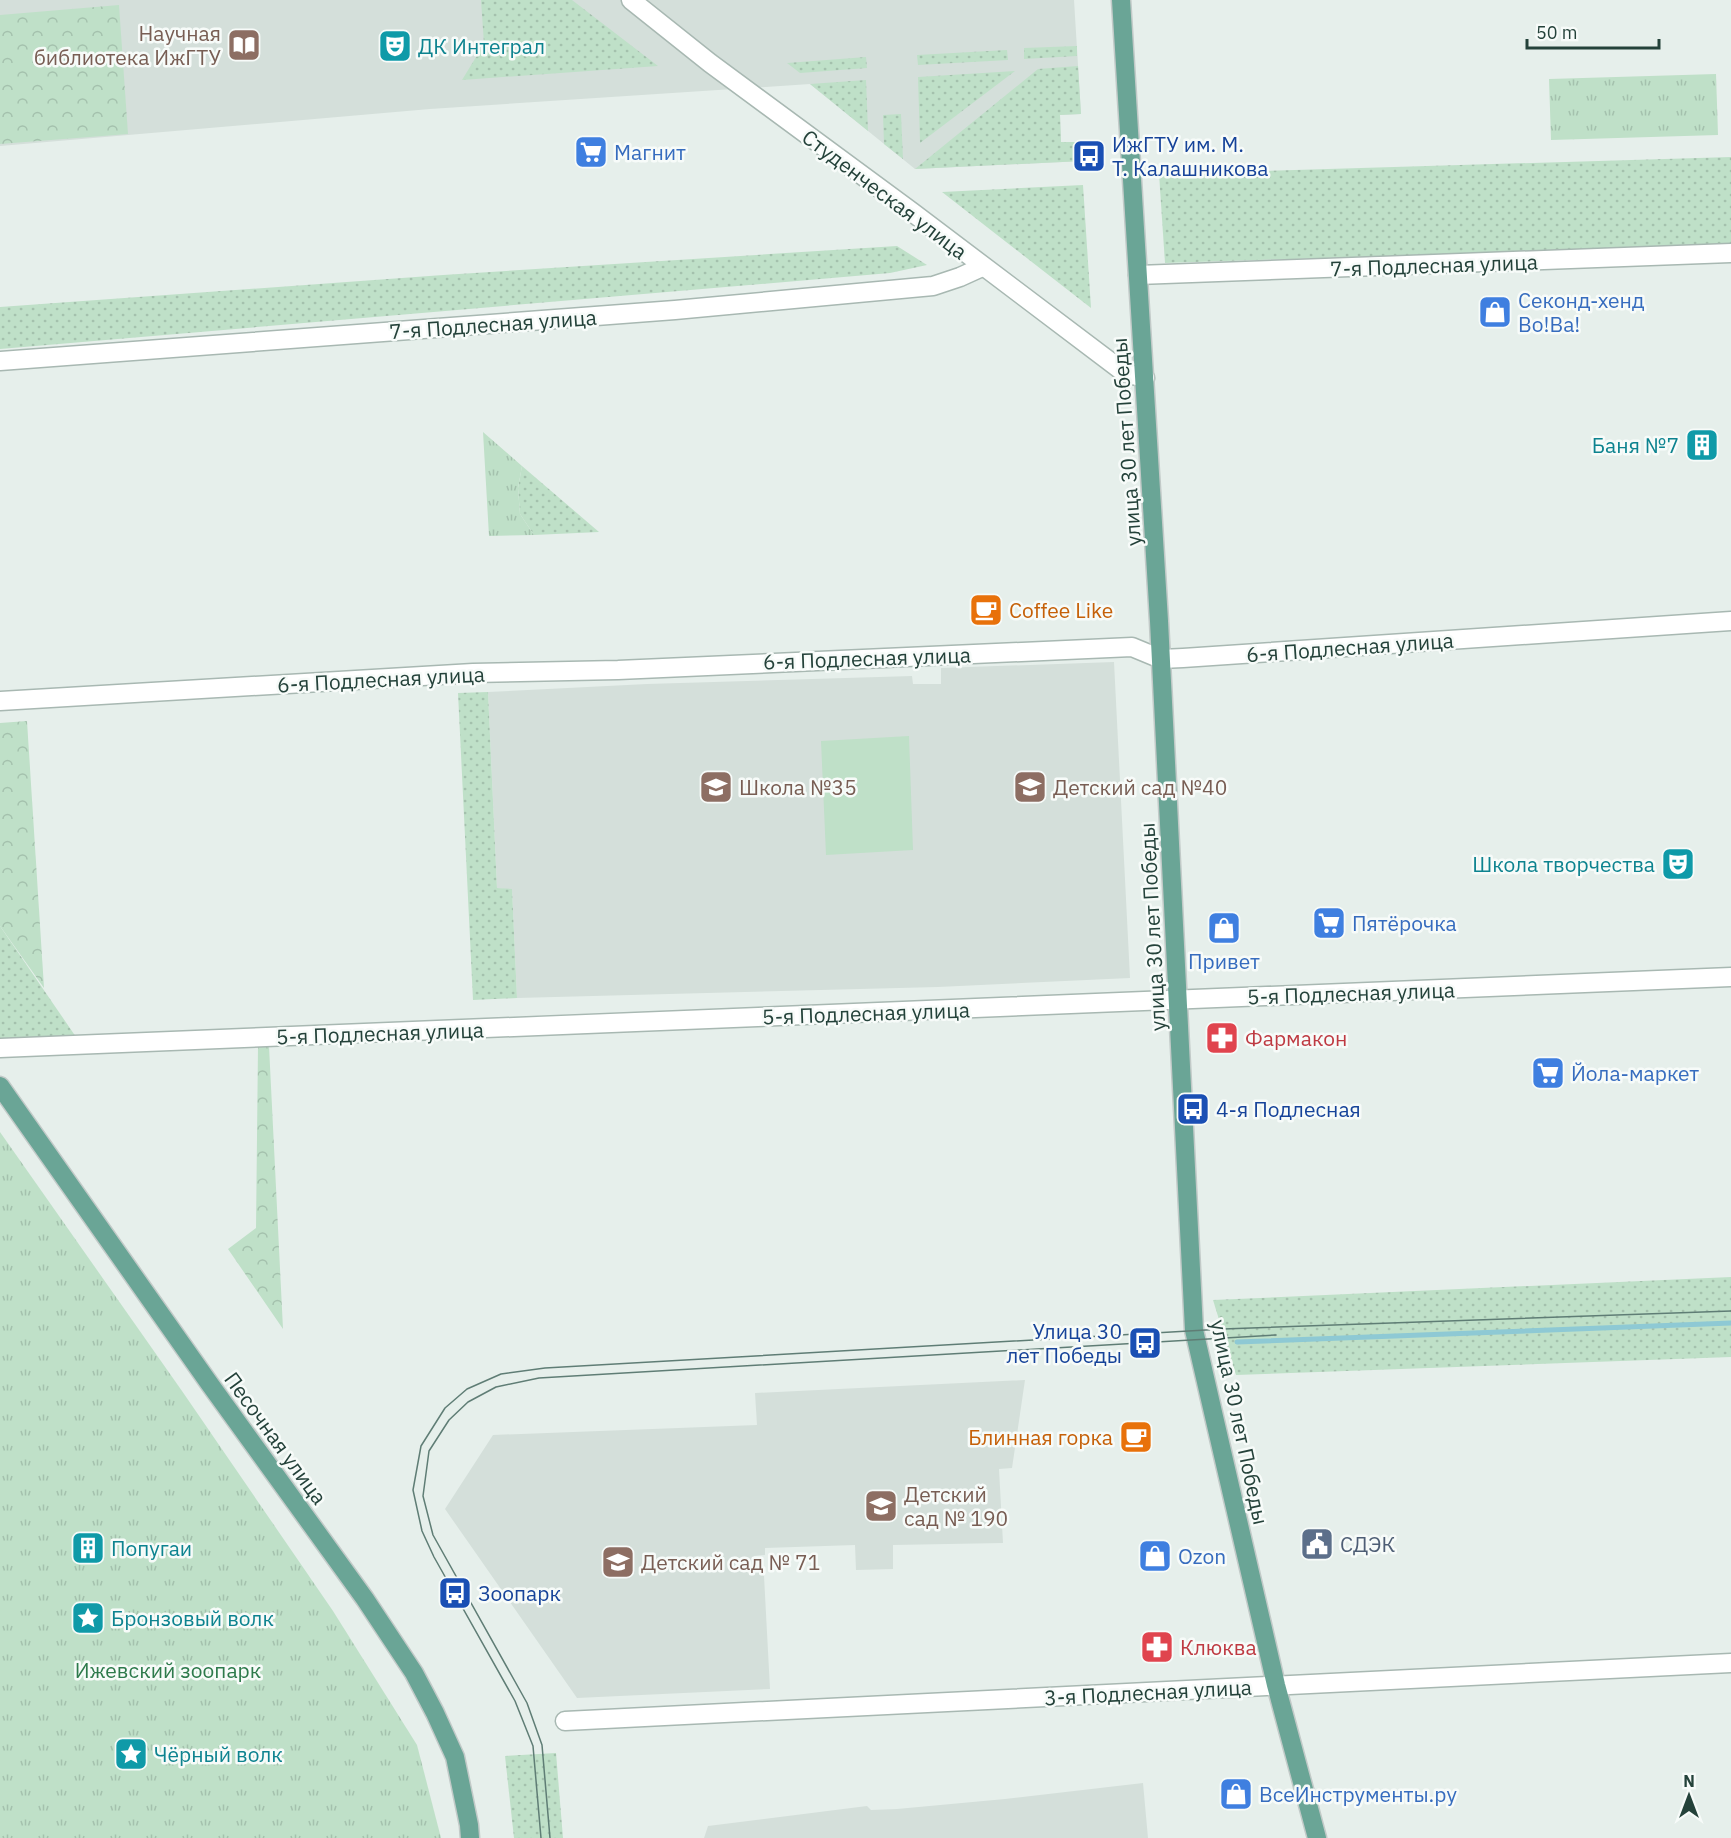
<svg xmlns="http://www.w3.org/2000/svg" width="1731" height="1838" viewBox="0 0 1731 1838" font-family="'IBM Plex Sans',sans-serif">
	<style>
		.built { fill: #d4dfda }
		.grass { fill: url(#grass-dots) }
		.forest { fill: url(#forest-crowns) }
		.park { fill: url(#park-tufts) }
		.pitch { fill: #bfe0c8 }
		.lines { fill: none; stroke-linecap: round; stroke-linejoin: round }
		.stream { stroke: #8ec9d4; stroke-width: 5 }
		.minor-casing { stroke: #a8b8b2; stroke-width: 21 }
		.major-casing { stroke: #c2cac8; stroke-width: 21 }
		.minor { stroke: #fff; stroke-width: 18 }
		.major { stroke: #6aa596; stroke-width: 18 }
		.tram { stroke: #5f7d75; stroke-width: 1.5 }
		.labels { text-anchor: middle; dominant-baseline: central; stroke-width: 5; stroke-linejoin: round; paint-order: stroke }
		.education-label { font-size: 21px; fill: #785e54; stroke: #f7fbf9; text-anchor: start }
		.culture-label { font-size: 21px; fill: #0d838f; stroke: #f7fbf9; text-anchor: start }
		.transit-label { font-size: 21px; fill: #164399; stroke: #f7fbf9; text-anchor: start }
		.shop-label { font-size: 21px; fill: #366cbe; stroke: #f7fbf9; text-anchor: start }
		.street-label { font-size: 21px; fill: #24423a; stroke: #f7fbf9 }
		.food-label { font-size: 21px; fill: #c56008; stroke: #f7fbf9; text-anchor: start }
		.health-label { font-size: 21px; fill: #be3a42; stroke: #f7fbf9; text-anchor: start }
		.service-label { font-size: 21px; fill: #4e5e75; stroke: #f7fbf9; text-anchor: start }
		.park-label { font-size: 21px; fill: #2d7a4b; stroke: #f7fbf9 }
	</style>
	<defs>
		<pattern id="grass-dots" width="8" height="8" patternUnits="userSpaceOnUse" patternTransform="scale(1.5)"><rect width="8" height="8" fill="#bfe0c8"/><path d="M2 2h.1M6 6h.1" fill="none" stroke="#a4c1ad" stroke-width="1.8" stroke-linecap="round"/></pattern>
		<pattern id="forest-crowns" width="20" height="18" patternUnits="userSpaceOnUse" patternTransform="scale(1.5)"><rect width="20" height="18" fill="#bfe0c8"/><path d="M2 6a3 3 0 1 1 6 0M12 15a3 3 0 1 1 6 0" fill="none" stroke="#a4c1ad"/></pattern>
		<pattern id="park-tufts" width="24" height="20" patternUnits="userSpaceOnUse" patternTransform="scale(1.5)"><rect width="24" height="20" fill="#bfe0c8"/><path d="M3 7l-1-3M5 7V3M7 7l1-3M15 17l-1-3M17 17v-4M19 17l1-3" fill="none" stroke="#a4c1ad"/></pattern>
	</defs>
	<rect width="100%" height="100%" fill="#e6efeb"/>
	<g class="built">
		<polygon points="0,0 1074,0 1081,114 1060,115 1061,142 1081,142 1083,161 915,169 810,84 430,109 0,146"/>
		<polygon points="1114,662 1130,978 938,987 517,998 512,890 497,888 488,692 647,684 912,676 913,684 941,684 941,668"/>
		<polygon points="1025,1380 1012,1468 999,1469 1003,1543 893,1545 893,1569 856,1570 855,1545 765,1548 765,1555 754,1556 755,1568 764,1576 770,1689 577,1698 445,1509 493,1435 757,1425 755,1393"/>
		<polygon points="1143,1783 1148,1838 704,1838 708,1826 867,1806 871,1810 897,1809 1005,1799"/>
	</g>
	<g class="grass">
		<polygon points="481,0 572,0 658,66 462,80 484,44"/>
		<polygon points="1077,46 1077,56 1024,59 1024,48"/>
		<polygon points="1007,50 1008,60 918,65 917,55"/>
		<polygon points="866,57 867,68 800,73 787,63"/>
		<polygon points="1078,66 1081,114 1060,115 1061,142 1081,142 1083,161 915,169 1038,69"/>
		<polygon points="1015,71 920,143 918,77"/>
		<polygon points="866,80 868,131 810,84"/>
		<polygon points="901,114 903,159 884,144 883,115"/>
		<polygon points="1731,157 1731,245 1165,263 1159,174"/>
		<polygon points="1083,185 1091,308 942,192"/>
		<polygon points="897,246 927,265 890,273 0,349 0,307 443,275"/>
		<polygon points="522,466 599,532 534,535 520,514 518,488"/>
		<polygon points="488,692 497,888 512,889 517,998 473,1000 458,693"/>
		<polygon points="0,926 76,1037 0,1042"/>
		<polygon points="1731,1277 1731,1357 1236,1375 1213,1300"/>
		<polygon points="556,1753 563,1838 514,1838 505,1756"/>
	</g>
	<g class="forest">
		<polygon points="119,5 128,134 0,144 0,15"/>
		<polygon points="27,721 44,988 0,926 0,723"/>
		<polygon points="258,1046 269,1046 283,1329 228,1249 256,1228"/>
	</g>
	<g class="park">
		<polygon points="1716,74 1718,135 1551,140 1549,79"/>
		<polygon points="483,432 522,466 518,488 520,514 534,535 489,536"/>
		<polygon points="0,1132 182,1391 333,1611 417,1745 441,1838 0,1838"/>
	</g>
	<polygon class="pitch" points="909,736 913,850 826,855 821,741"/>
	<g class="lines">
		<polyline class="stream" points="1237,1342 1731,1323"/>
		<g class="minor-casing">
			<g id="minor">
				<polyline points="631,0 710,63 912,212 1125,373 1145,378"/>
				<polyline points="1138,275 1731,253"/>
				<polyline points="0,361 675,310 933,286 960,277 982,267"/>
				<polyline points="0,701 473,673 618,670 1132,647 1161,659 1183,658 1731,621"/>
				<polyline points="0,1048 1731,977"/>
				<polyline points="565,1721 1731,1663"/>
			</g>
		</g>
		<g class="major-casing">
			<g id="major">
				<polyline points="1121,0 1159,621 1194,1330 1276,1685 1317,1838"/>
				<polyline points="0,1086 209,1383 365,1599 414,1673 435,1713 455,1757 469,1825 470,1838"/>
			</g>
		</g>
		<use href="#minor" class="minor"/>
		<use href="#major" class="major"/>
		<g class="tram">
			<polyline points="541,1838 533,1746 515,1701 434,1557 422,1531 413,1490 421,1446 445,1408 467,1389 501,1374 545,1368 1223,1329 1731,1311"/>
			<polyline points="550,1838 542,1745 527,1703 433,1535 423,1496 429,1451 449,1420 468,1402 496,1387 539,1378 1276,1335"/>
		</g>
	</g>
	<defs>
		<g id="library-square" transform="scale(1.725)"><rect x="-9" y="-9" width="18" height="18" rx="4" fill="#8d6e63" stroke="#f7fbf9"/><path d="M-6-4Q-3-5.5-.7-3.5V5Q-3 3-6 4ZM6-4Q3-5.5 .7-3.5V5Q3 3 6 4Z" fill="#fff"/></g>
		<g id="theatre-square" transform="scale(1.725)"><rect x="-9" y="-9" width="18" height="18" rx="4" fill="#0f9aa8" stroke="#f7fbf9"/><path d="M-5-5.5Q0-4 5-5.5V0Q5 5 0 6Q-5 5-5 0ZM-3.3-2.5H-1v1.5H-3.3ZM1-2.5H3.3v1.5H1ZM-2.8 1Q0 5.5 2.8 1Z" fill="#fff"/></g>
		<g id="supermarket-square" transform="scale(1.725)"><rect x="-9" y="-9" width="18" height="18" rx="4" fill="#3f7fe0" stroke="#f7fbf9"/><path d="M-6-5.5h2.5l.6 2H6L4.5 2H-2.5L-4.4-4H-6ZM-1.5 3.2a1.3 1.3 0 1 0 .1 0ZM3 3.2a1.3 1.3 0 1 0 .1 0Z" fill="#fff"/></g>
		<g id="bus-square" transform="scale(1.725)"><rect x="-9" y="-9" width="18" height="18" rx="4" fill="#1a4fb4" stroke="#f7fbf9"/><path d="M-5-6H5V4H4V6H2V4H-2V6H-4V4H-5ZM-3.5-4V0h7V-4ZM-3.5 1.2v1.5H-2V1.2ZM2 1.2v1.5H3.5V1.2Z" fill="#fff"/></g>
		<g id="shop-square" transform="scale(1.725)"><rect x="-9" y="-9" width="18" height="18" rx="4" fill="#3f7fe0" stroke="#f7fbf9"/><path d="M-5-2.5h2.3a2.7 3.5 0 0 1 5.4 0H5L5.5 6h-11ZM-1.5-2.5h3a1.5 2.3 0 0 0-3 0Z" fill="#fff"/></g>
		<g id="building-square" transform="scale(1.725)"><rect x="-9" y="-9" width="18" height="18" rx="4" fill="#0f9aa8" stroke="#f7fbf9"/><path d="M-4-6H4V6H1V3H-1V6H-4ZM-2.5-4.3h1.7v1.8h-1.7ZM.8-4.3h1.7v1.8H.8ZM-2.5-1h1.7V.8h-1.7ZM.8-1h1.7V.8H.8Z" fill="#fff"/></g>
		<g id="cafe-square" transform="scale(1.725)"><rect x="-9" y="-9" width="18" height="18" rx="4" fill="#e8710a" stroke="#f7fbf9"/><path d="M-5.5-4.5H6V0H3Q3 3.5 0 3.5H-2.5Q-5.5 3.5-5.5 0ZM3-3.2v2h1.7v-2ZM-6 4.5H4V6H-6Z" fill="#fff"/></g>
		<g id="school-square" transform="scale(1.725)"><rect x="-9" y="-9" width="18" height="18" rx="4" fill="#8d6e63" stroke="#f7fbf9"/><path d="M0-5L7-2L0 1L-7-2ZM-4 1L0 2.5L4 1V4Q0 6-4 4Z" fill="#fff"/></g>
		<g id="pharmacy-square" transform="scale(1.725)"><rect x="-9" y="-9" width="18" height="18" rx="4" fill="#e0444e" stroke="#f7fbf9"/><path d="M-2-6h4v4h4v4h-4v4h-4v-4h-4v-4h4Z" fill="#fff"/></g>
		<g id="civic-square" transform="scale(1.725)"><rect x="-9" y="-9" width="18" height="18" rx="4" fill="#5c6f8a" stroke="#f7fbf9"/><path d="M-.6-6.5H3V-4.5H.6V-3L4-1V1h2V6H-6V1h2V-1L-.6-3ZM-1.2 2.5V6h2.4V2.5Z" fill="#fff"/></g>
		<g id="sight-square" transform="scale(1.725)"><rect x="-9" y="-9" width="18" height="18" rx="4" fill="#0f9aa8" stroke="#f7fbf9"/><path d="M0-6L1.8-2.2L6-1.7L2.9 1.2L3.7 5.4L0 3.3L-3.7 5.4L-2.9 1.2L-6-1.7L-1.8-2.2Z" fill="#fff"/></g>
	</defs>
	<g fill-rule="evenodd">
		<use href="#library-square" x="244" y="45"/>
		<use href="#theatre-square" x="395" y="46"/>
		<use href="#supermarket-square" x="591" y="152"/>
		<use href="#bus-square" x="1089" y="156"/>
		<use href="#shop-square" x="1495" y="312"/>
		<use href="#building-square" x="1702" y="445"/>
		<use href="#cafe-square" x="986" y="610"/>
		<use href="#school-square" x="716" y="787"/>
		<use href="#school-square" x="1030" y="787"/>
		<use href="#theatre-square" x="1678" y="864"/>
		<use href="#supermarket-square" x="1329" y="923"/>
		<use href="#shop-square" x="1224" y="928"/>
		<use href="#pharmacy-square" x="1222" y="1038"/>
		<use href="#supermarket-square" x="1548" y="1073"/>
		<use href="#bus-square" x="1193" y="1109"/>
		<use href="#bus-square" x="1145" y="1343"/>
		<use href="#cafe-square" x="1136" y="1437"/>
		<use href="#school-square" x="881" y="1506"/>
		<use href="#civic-square" x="1317" y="1544"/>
		<use href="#building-square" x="88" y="1548"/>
		<use href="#shop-square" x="1155" y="1556"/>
		<use href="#school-square" x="618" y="1562"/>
		<use href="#bus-square" x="455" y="1593"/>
		<use href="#sight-square" x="88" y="1618"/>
		<use href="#pharmacy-square" x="1157" y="1647"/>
		<use href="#sight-square" x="131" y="1754"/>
		<use href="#shop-square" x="1236" y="1794"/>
	</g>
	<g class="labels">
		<g class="education-label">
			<text x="221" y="33" text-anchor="end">Научная<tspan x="221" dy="24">библиотека ИжГТУ</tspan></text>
			<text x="739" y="787">Школа №35</text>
			<text x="1053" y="787">Детский сад №40</text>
			<text x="904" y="1494">Детский<tspan x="904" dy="24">сад № 190</tspan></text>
			<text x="641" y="1562">Детский сад № 71</text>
		</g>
		<g class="culture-label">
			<text x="418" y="46">ДК Интеграл</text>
			<text x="1679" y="445" text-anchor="end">Баня №7</text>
			<text x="1655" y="864" text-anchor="end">Школа творчества</text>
			<text x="111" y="1548">Попугаи</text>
			<text x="111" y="1618">Бронзовый волк</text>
			<text x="154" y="1754">Чёрный волк</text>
		</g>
		<g class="transit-label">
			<text x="1112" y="144">ИжГТУ им. М.<tspan x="1112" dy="24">Т. Калашникова</tspan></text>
			<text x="1216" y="1109">4-я Подлесная</text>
			<text x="1122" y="1331" text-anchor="end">Улица 30<tspan x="1122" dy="24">лет Победы</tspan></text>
			<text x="478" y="1593">Зоопарк</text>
		</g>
		<g class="shop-label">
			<text x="614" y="152">Магнит</text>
			<text x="1518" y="300">Секонд-хенд<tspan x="1518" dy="24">Во!Ва!</tspan></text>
			<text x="1352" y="923">Пятёрочка</text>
			<text x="1224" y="961" text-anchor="middle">Привет</text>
			<text x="1571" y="1073">Йола-маркет</text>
			<text x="1178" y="1556">Ozon</text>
			<text x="1259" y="1794">ВсеИнструменты.ру</text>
		</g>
		<g class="street-label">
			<text transform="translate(885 194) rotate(37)">Студенческая улица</text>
			<text transform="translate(1434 265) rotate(-2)">7-я Подлесная улица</text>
			<text transform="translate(493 324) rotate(-4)">7-я Подлесная улица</text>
			<text transform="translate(1126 442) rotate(-94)">улица 30 лет Победы</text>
			<text transform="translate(1350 647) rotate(-4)">6-я Подлесная улица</text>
			<text transform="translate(867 658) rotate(-2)">6-я Подлесная улица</text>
			<text transform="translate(381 679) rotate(-3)">6-я Подлесная улица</text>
			<text transform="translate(1152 927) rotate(-93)">улица 30 лет Победы</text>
			<text transform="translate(1351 993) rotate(-2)">5-я Подлесная улица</text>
			<text transform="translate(866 1013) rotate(-2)">5-я Подлесная улица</text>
			<text transform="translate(380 1033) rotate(-2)">5-я Подлесная улица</text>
			<text transform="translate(1240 1422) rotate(78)">улица 30 лет Победы</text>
			<text transform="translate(276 1438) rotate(54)">Песочная улица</text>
			<text transform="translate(1148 1692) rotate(-3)">3-я Подлесная улица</text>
		</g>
		<g class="food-label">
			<text x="1009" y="610">Coffee Like</text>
			<text x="1113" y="1437" text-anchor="end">Блинная горка</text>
		</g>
		<g class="health-label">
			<text x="1245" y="1038">Фармакон</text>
			<text x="1180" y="1647">Клюква</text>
		</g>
		<g class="service-label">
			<text x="1340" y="1544">СДЭК</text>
		</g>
		<g class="park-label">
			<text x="168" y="1670">Ижевский зоопарк</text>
		</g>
	</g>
	<g transform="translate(1689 1796)" stroke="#f7fbf9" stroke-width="4.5" paint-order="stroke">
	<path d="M0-4.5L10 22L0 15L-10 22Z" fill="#24423a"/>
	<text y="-9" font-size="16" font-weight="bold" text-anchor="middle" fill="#24423a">N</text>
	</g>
	<path d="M1527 39v9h132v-9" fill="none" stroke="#24423a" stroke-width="3"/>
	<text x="1536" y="39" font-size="18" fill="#24423a" stroke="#f7fbf9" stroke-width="4.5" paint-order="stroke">50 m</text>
</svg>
